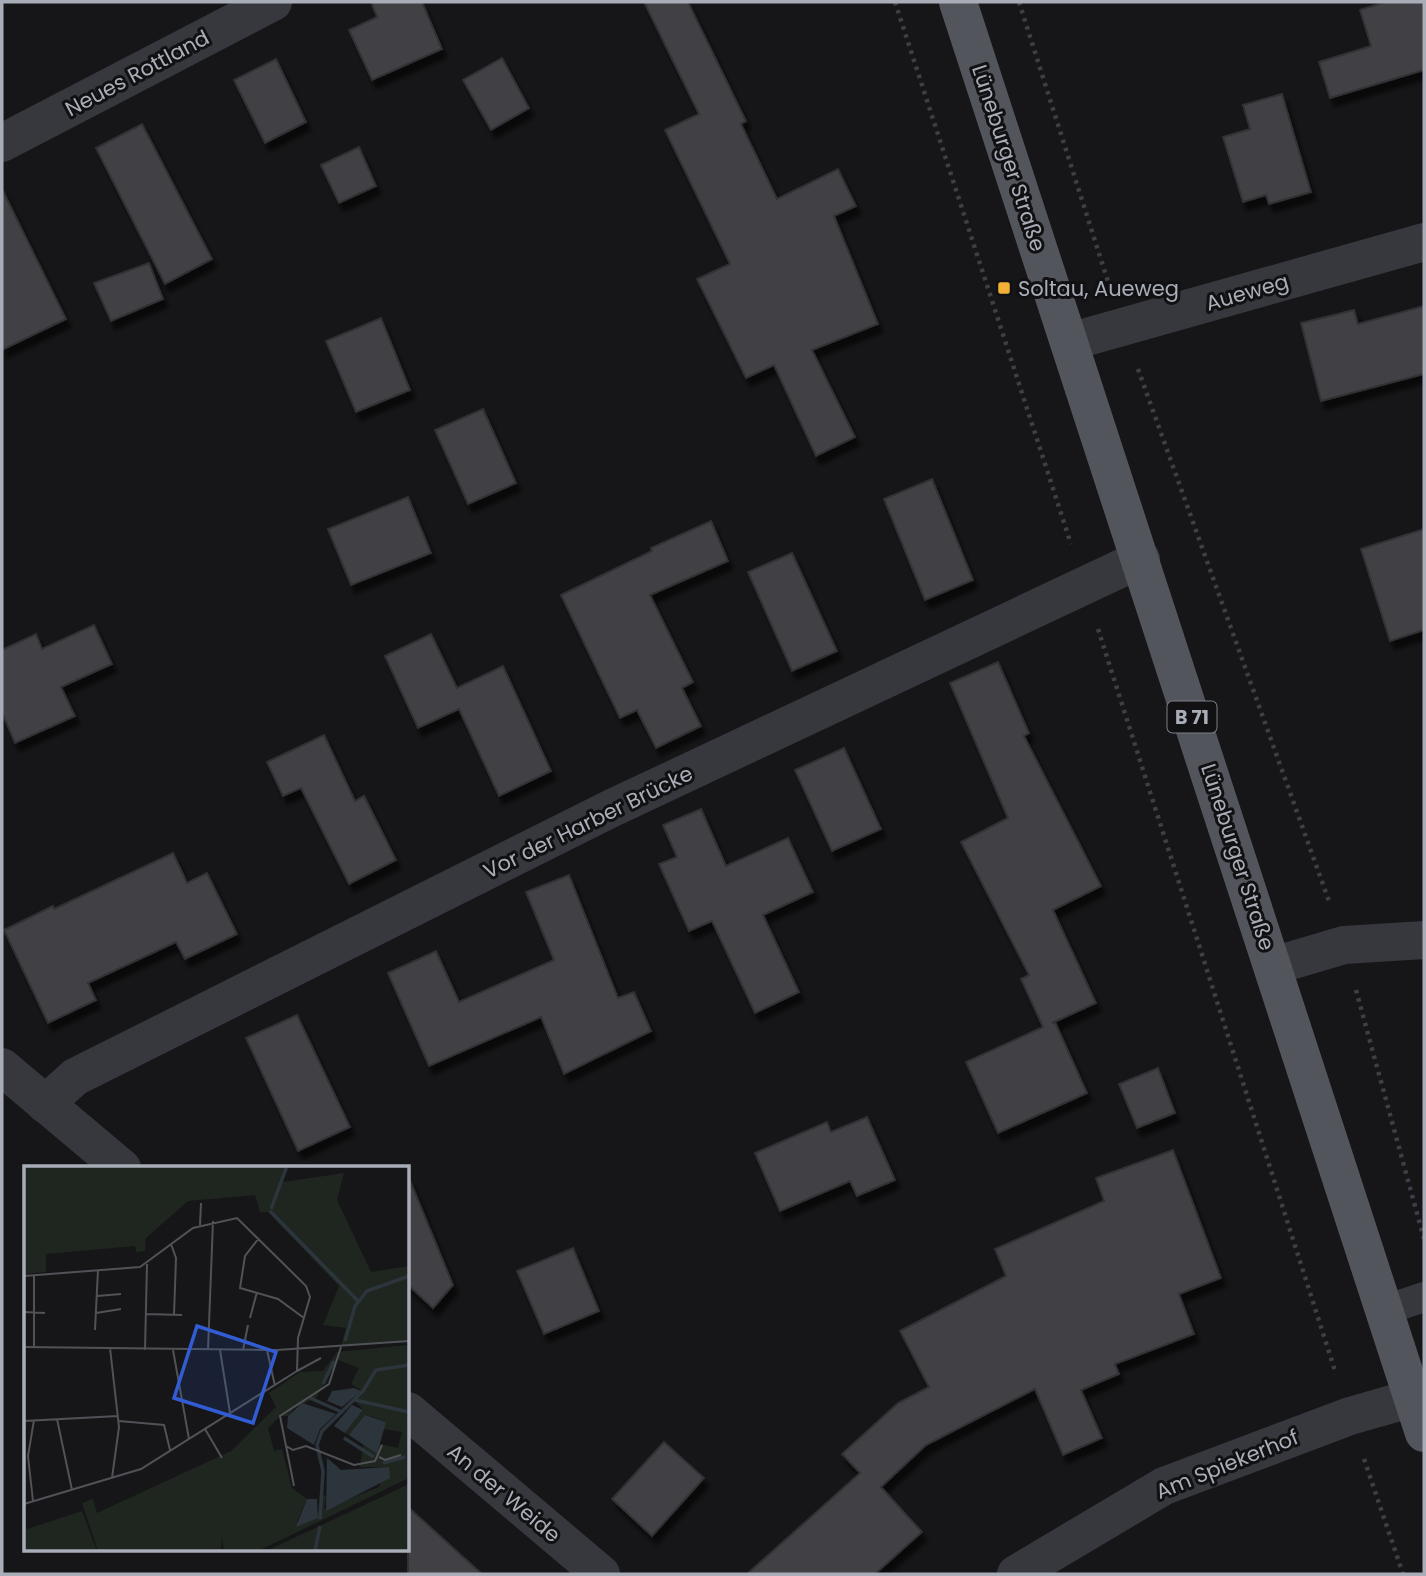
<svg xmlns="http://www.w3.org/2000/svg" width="1426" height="1576" viewBox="0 0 1426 1576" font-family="Poppins,sans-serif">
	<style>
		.building { fill: #404145; stroke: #303034; stroke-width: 2; filter: url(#shadow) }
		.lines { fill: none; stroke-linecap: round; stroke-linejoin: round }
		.path { stroke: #3d3f44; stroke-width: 4.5; stroke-dasharray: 3.5 5; stroke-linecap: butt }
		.service { stroke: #37383d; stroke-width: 30 }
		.minor { stroke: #37383d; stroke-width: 38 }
		.primary { stroke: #53555c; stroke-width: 38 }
		.poi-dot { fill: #f2b134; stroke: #111113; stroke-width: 2.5 }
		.labels { text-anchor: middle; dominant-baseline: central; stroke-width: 6; stroke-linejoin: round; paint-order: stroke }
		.shield { fill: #111113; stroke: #7b7e86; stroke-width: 2 }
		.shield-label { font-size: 19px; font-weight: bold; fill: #a8adb8 }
		.street-label { font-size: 21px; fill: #a8adb8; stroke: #111113 }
		.poi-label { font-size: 21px; fill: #a8adb8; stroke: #111113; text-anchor: start }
		.inset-river { fill: none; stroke: #2c353c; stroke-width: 3.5 }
		.inset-road { fill: none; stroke: #505258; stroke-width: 2 }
		.view { fill: #325cd3; fill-opacity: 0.15; stroke: #325cd3; stroke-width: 3.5 }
		.inset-edge { fill: none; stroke: #a8adb8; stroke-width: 3.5 }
	</style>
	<defs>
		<filter id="shadow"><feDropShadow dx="4.5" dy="8" stdDeviation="2" flood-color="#0009"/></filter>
	</defs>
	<rect width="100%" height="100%" fill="#161618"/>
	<g class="building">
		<polygon points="371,2 422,2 442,49 372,80 349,30 377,17"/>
		<polygon points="644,2 688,2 746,121 741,124 777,199 838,169 856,206 834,216 878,324 812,350 855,437 816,456 774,365 746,378 697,279 730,264 665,130 699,114"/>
		<polygon points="1385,2 1424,2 1424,70 1330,98 1319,62 1371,46 1360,10"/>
		<polygon points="502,58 529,108 491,130 463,80"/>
		<polygon points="276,59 306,122 265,143 234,80"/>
		<polygon points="1282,94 1311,192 1269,204 1266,195 1243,202 1223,137 1250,129 1243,105"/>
		<polygon points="142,124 212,259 165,284 96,148"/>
		<polygon points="359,147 376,186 339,203 321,165"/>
		<polygon points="2,189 66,319 2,350"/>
		<polygon points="149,263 163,299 111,321 94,283"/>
		<polygon points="1424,306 1424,374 1321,401 1301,323 1354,310 1358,324"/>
		<polygon points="381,318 410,390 356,412 326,341"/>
		<polygon points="483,409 516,483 468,504 435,430"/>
		<polygon points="932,479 973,580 925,600 884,499"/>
		<polygon points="408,497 431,553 351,585 328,529"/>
		<polygon points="711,521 728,561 650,595 693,682 682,688 701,726 656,748 637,710 620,718 561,595 652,551 651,548"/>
		<polygon points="1424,529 1424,630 1390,641 1361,549"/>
		<polygon points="792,553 837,651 792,671 748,572"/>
		<polygon points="94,625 112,664 61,687 75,716 15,743 2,713 2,650 36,634 42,649"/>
		<polygon points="431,634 457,688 503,666 551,771 499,796 459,709 418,728 385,656"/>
		<polygon points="998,662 1029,733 1024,736 1101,886 1053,910 1096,1003 1052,1023 1055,1022 1087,1093 998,1133 966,1062 1043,1027 1021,979 1029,975 961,842 1008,818 950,683"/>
		<polygon points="324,735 355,801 364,796 396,860 349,884 301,788 283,796 267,762"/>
		<polygon points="844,748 881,829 832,851 795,770"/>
		<polygon points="701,809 726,866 788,838 813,892 763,915 799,992 755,1013 712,921 689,931 659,864 677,857 663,825"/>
		<polygon points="173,853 187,883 207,873 237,934 185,959 176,942 88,983 96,1000 48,1023 4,930 53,906 54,909"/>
		<polygon points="569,875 618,998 634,992 651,1031 564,1074 541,1017 429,1066 388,973 436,951 459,1002 554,960 526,892"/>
		<polygon points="297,1015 350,1127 298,1151 246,1038"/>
		<polygon points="1158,1068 1175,1113 1137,1128 1119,1084"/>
		<polygon points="867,1117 895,1180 857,1196 850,1181 780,1211 755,1153 827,1122 831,1132"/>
		<polygon points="1173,1150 1221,1278 1179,1294 1194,1334 1115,1364 1119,1374 1081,1390 1102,1438 1063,1455 1035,1389 926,1445 881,1487 922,1532 875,1574 747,1574 860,1473 842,1454 898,1403 929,1387 900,1331 1006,1276 995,1249 1104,1201 1096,1178"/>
		<polygon points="409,1178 453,1285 433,1308 408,1285"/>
		<polygon points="573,1248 599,1311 544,1334 517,1271"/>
		<polygon points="664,1442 704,1478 652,1536 612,1499"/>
		<polygon points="408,1507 482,1574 408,1574"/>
	</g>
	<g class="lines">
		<g class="path">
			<polyline points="895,2 1071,544"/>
			<polyline points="1019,2 1109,285"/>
			<polyline points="1138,369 1330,904"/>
			<polyline points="1098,629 1336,1374"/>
			<polyline points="1356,990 1424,1239"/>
			<polyline points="1364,1459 1403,1574"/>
		</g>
		<polyline class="service" points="1385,1310 1424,1297"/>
		<g class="minor">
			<polyline points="2,143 273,2"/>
			<polyline points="1069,342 1424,242"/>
			<polyline points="1273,966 1344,945 1424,940"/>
			<polyline points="2,1067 122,1168"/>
			<polyline points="45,1104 75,1077 610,809 1141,559"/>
			<polyline points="408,1411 601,1574"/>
			<polyline points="1016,1574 1164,1486 1350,1416 1413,1398"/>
		</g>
		<polyline class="primary" points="958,2 1424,1433"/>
	</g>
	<rect class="poi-dot" x="997" y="281" width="14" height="14" rx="3.5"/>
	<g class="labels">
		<rect class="shield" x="1167.5" y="701.5" width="49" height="31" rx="5"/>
		<g class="shield-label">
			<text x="1192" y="717">B 71</text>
		</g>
		<g class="street-label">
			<text transform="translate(137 73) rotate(-28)">Neues Rottland</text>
			<text transform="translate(1009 158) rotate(72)">Lüneburger Straße</text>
			<text transform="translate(1247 292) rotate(-16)">Aueweg</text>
			<text transform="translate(588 822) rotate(-26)">Vor der Harber Brücke</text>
			<text transform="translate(1238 857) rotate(72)">Lüneburger Straße</text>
			<text transform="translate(1227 1464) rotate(-22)">Am Spiekerhof</text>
			<text transform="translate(504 1493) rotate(40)">An der Weide</text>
		</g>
		<g class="poi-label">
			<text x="1018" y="288">Soltau, Aueweg</text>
		</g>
	</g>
	<g transform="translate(24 1166)">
		<rect width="385" height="385" fill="#161618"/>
		<path d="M0,0H264L259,16L320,7L313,34L347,106L385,100V174L317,180L322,162L299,159L315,120L244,46H236L231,29L164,35L122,72L121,85L112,86L111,80L22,88V106L0,108ZM385,179V312L234,385H200L198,371L197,385H74L58,337L69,333L73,347L207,285L252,241L245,227L276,206L299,205L313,186ZM314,194L335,202L327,218L337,224L330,233L339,244L321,267L325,269L343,249L361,255L360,263L378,266L374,282L356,278L353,288L339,279L336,301H362L355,321L300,343L302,330L296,328L294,352L273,356L283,333L268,322L258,283L250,285L244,262L256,250H264L270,242L292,232ZM385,318V385H242L349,335ZM58,345L73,385H0V364Z" fill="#1e261f" fill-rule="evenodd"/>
		<path d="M330,222L337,225L318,241L303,235L308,225ZM278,237L312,248L296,263L290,279L263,262L264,250ZM328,239L339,244L321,267L310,260ZM341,249L362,256L353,288L325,269ZM303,292L317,304L365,301L366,312L302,345ZM283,333H293L294,352L272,361Z" fill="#2c353c"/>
		<path class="inset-river" d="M247,43L263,0M246,45L334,135M321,175L331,140L343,125L385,110M299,218L310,195M286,232L318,246M331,234L385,246M320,272L350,291M359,297L381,291M296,353L299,305L293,279L298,265L339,225L352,204L385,199M291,385L296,360"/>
		<path class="inset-road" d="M176,59L177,37M235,72L221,90L216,122L254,133L280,152M147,78L152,92L150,149M0,110L116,101L169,62L213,52L282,120L286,131L274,172L273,205L117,303L0,338M73,130L97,128M0,146L21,147M72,147L97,143M122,148L158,149M226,152L233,126M71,164L74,104M10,180V109M0,181L253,184L385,175M86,182L95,261L88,312M121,184L123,98M149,184L165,273M184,184L189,55M196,184L206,247M219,184L224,159M243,184L251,220M273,205L297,192M33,253L48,324M0,255L94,250M95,255L140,259L146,284M181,263L198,292M262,280L269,284L282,280L330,299L351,295L358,279M355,291L361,294L377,289M270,320L256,250L305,218L317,181M9,335L4,290L10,254"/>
		<path class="view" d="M173,160L252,186L229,257L150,232Z"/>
		<rect width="385" height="385" class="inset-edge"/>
	</g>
	<rect width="1426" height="1576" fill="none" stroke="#a8adb8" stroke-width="7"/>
</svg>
